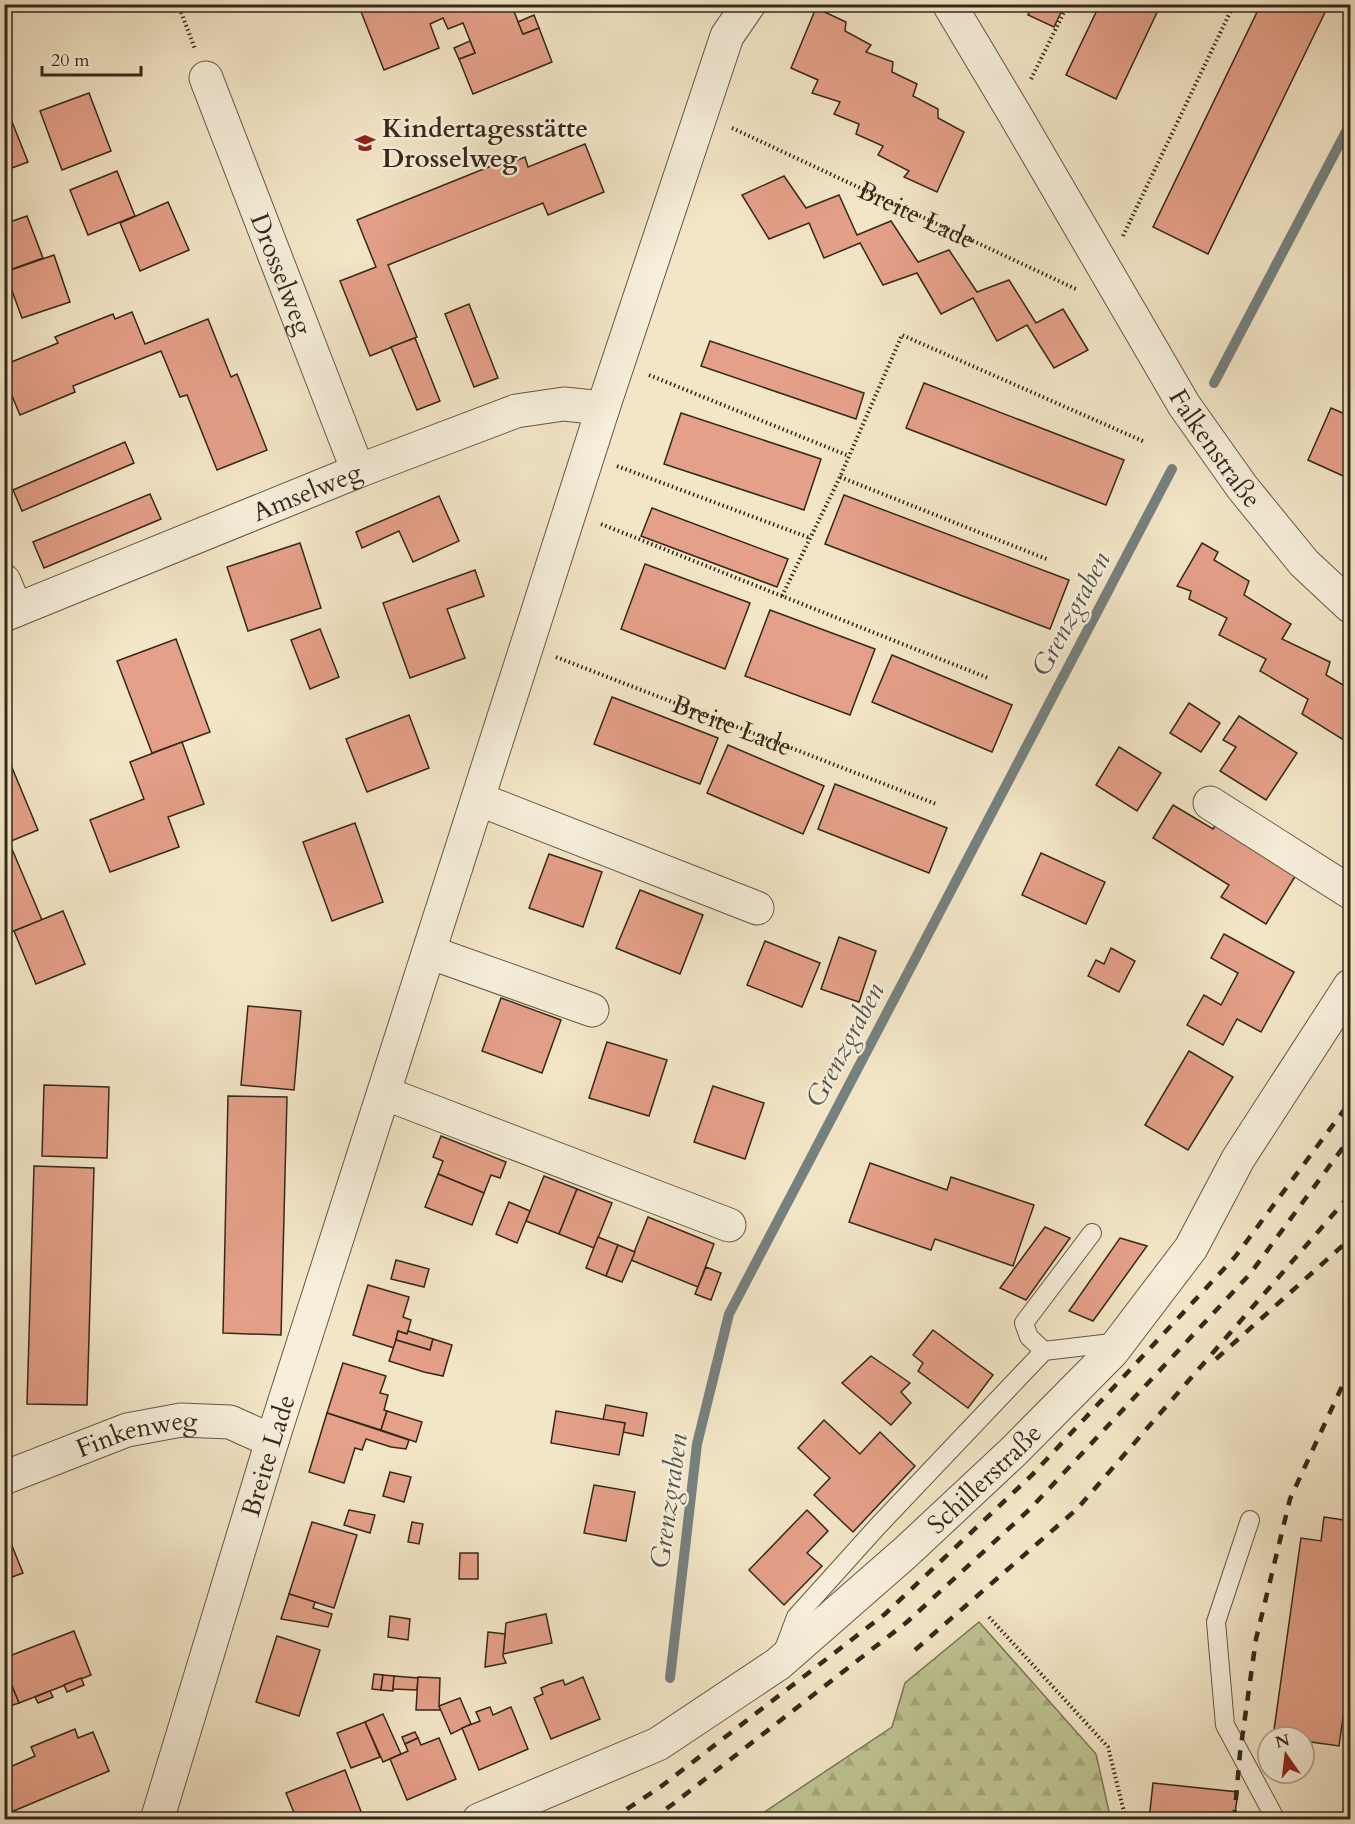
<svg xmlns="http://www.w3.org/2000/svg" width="1355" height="1824" viewBox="0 0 1355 1824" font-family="Cardo,serif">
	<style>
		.forest { fill: url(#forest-firs); stroke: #7a7657; stroke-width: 1.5 }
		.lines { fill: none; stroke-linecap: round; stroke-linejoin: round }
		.stream { stroke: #76817f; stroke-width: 10 }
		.building { fill: #e5a089; stroke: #35281b; stroke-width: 1.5 }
		.service-casing { stroke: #645846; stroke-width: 20 }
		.minor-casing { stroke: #645846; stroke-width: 35 }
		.path { stroke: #35281b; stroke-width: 4; stroke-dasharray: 1.5 3; stroke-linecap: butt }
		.service { stroke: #f7efdb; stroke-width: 18 }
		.minor { stroke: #f7efdb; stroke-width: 33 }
		.rail { stroke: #35281b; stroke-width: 4.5; stroke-dasharray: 10 10; stroke-linecap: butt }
		.labels { text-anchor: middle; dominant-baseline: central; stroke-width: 5; stroke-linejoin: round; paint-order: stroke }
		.poi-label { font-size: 26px; font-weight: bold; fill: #35281b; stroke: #f7efdb; text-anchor: start }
		.street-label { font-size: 26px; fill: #35281b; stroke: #f7efdb }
		.water-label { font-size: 27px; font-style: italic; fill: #55544d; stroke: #f7efdb }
	</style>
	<defs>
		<pattern id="forest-firs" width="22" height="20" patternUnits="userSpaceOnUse" patternTransform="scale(1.5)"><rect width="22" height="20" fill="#bfc493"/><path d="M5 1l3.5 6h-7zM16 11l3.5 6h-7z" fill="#a5a87e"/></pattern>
	</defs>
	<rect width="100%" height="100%" fill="#f3e6c7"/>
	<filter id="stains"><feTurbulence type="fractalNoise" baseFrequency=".00333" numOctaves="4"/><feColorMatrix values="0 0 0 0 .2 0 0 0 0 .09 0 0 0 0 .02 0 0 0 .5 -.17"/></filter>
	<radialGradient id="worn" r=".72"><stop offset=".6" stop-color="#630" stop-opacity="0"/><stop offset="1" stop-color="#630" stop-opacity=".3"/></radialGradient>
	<polygon class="forest" points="979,1622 1096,1754 1110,1816 1109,1819 754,1819 892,1727 905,1683"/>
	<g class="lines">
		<g class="stream">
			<polyline points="1214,383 1350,124"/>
			<polyline points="670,1678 697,1444 729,1314 1172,469"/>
		</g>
	</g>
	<g class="building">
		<polygon points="358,4 511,4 523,34 539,28 552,62 473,94 459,59 475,53 463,23 448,29 443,18 430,24 439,48 384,70"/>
		<polygon points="1033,4 1065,4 1054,27 1028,15"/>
		<polygon points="1100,4 1161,4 1116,99 1066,75"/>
		<polygon points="1261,4 1329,4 1208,254 1153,227"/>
		<polygon points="816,8 846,22 845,31 871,45 866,52 893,62 892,72 917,84 913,96 938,109 938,118 964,132 937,192 904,177 909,171 878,155 883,146 856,134 859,124 834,114 840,102 812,93 818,80 791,68"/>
		<polygon points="534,15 539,28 523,34 518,22"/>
		<polygon points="470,41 475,53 459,59 454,48"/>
		<polygon points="89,93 111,151 62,170 40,111"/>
		<polygon points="10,117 28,162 4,171 4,119"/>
		<polygon points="585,144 604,192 548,215 543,203 388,265 417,337 370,356 340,281 376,267 357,220 506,160 508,164 525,157 528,167"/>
		<polygon points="117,171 135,216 88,235 70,190"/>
		<polygon points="784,176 806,208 839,195 857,235 891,221 918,262 949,250 977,292 1009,280 1036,323 1063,309 1088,350 1054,368 1027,325 997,341 973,298 941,314 917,273 883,285 860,243 824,258 809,223 769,239 742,195"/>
		<polygon points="168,202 189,250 140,271 120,223"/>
		<polygon points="27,216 43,258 4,272 4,224"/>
		<polygon points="54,255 70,302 22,318 5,272"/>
		<polygon points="469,304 498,378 474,387 445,314"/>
		<polygon points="132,312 145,344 208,319 231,377 237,374 267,450 217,470 187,395 180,397 161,351 73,386 75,392 20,415 4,377 4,365 58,343 55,337 113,314 115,319"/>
		<polygon points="415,338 440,401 417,410 391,347"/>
		<polygon points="710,341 864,393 856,419 701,366"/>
		<polygon points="924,383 1124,460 1106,505 906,428"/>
		<polygon points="1331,408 1350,416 1350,479 1308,460"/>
		<polygon points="681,413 821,459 804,510 664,464"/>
		<polygon points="125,442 134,463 22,511 13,490"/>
		<polygon points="150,494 161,519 44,568 33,542"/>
		<polygon points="844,495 1069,580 1050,629 825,544"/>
		<polygon points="439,496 459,541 413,562 399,531 362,548 356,532"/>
		<polygon points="652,508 788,559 777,587 641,536"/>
		<polygon points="300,543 321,608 248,631 227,567"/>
		<polygon points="1202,543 1218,552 1214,560 1249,581 1244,595 1291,624 1282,639 1330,662 1326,675 1350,689 1350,744 1302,714 1308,699 1260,671 1266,659 1219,635 1227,618 1189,599 1191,591 1177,586"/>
		<polygon points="645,564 750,603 725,669 621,629"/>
		<polygon points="475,570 484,596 447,609 465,658 410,678 383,603"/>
		<polygon points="770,610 875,649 850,715 745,676"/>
		<polygon points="320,629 339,677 310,689 291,640"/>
		<polygon points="176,639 210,732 152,753 117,661"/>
		<polygon points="892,655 1012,705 992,752 872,702"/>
		<polygon points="612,697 718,738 700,784 594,744"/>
		<polygon points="1189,703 1220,723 1201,752 1170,733"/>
		<polygon points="409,715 429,768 367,792 346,739"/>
		<polygon points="1239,716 1297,753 1266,800 1220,771 1236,747 1223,740"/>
		<polygon points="182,742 204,804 168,817 179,847 110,872 90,820 144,799 130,762"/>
		<polygon points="728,745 824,786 803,834 707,793"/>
		<polygon points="1119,747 1161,773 1137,811 1096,785"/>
		<polygon points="8,758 38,830 4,844 4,759"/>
		<polygon points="835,784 947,828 929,873 818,829"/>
		<polygon points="1173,805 1213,829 1218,821 1299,870 1266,924 1221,897 1229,885 1153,838"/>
		<polygon points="355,823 383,902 332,921 303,842"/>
		<polygon points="9,842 42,920 4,935 4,844"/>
		<polygon points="1041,853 1105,882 1086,924 1022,895"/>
		<polygon points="549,854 602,872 583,927 529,908"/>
		<polygon points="640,890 703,915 680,974 616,948"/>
		<polygon points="63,911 85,964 36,984 14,931"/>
		<polygon points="1224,934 1294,972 1261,1032 1237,1019 1223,1045 1187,1025 1204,995 1221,1005 1238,973 1211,958"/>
		<polygon points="839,937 876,951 859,1002 821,989"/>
		<polygon points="765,941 820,963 802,1007 747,985"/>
		<polygon points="1111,948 1135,961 1119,992 1088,976 1096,960 1104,964"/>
		<polygon points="501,998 561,1020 542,1073 482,1051"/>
		<polygon points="248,1006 301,1011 294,1090 241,1085"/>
		<polygon points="607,1042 667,1060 649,1116 589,1098"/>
		<polygon points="1189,1051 1233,1077 1188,1150 1145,1125"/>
		<polygon points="44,1085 109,1087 107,1158 42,1156"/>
		<polygon points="713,1086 764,1103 745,1159 694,1142"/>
		<polygon points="228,1096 287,1097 281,1335 223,1333"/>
		<polygon points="441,1136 506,1162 500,1178 491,1175 484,1193 438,1174 443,1161 433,1157"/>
		<polygon points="870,1163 947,1190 951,1177 1034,1205 1013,1266 935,1239 931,1250 849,1222"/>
		<polygon points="34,1166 94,1168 87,1405 27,1404"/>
		<polygon points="438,1174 484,1193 472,1225 425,1207"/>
		<polygon points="544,1176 577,1189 559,1234 526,1221"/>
		<polygon points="577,1189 612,1203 594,1248 559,1234"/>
		<polygon points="509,1202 530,1211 517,1243 496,1234"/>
		<polygon points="648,1217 714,1244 698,1287 631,1260"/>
		<polygon points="1045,1227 1070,1238 1026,1300 1000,1288"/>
		<polygon points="598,1237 618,1245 606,1276 586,1268"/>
		<polygon points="1120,1238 1147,1246 1093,1321 1069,1311"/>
		<polygon points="618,1245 635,1252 622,1282 606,1276"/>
		<polygon points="396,1260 429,1269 424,1287 391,1279"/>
		<polygon points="706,1267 721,1273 711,1300 695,1294"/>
		<polygon points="368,1285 409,1297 403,1317 411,1320 408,1331 407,1334 398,1331 394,1348 353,1335"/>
		<polygon points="933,1330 993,1375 968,1408 918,1371 923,1363 913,1355"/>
		<polygon points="398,1331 407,1334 408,1331 433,1339 430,1350 396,1340"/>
		<polygon points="433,1339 452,1345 443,1376 424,1372 389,1361 396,1340 430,1350"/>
		<polygon points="871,1356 910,1383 901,1392 911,1403 891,1425 842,1383"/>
		<polygon points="343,1363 386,1376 380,1393 388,1395 384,1410 387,1411 381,1430 327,1413"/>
		<polygon points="606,1405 647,1413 643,1436 623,1432 625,1423 603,1420"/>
		<polygon points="387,1411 422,1422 416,1442 381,1430"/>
		<polygon points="556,1411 625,1423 619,1455 551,1443"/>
		<polygon points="327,1413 409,1440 406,1449 391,1447 366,1439 362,1450 355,1448 344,1483 309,1472"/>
		<polygon points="824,1420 860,1454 880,1432 915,1466 853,1532 814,1495 830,1478 798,1448"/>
		<polygon points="390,1472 411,1477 404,1502 383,1496"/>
		<polygon points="594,1485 635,1492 626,1541 584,1533"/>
		<polygon points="349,1510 375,1515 370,1533 344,1525"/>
		<polygon points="807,1510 828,1531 807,1553 822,1566 784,1605 749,1570"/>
		<polygon points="1324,1517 1350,1521 1350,1696 1346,1696 1339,1746 1304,1741 1304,1737 1273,1737 1301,1538 1321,1541"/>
		<polygon points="312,1522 357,1535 334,1608 289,1594"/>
		<polygon points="412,1522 423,1524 419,1544 408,1542"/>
		<polygon points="4,1526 23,1573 4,1580"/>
		<polygon points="460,1553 478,1553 478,1579 459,1579"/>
		<polygon points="289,1594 315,1602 313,1608 332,1614 328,1627 281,1619"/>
		<polygon points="546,1614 552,1643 503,1654 506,1623"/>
		<polygon points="390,1616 410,1619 408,1640 388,1637"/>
		<polygon points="74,1631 91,1675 19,1703 4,1667 4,1658"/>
		<polygon points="488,1632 505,1634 503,1656 506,1663 485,1667"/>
		<polygon points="277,1636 320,1650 299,1716 256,1702"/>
		<polygon points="4,1667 19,1703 4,1708"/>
		<polygon points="374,1674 383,1675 381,1690 372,1689"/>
		<polygon points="383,1675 394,1676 393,1691 381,1690"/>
		<polygon points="394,1676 418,1678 417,1690 393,1689"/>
		<polygon points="418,1677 440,1678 439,1706 441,1710 416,1710"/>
		<polygon points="583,1677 600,1719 551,1739 534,1698 543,1694 541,1688 550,1684 563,1680 565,1685"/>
		<polygon points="81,1678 84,1685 67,1692 64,1685"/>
		<polygon points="50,1691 53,1697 38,1703 35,1697"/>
		<polygon points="460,1698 471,1724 451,1734 439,1706"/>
		<polygon points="490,1707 493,1715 511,1707 528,1749 479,1770 462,1728 480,1721 476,1712"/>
		<polygon points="383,1714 401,1754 383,1762 365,1722"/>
		<polygon points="365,1722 380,1757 351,1768 337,1733"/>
		<polygon points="75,1729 78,1738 93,1732 109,1771 4,1815 4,1758 6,1758 10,1767 35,1756 31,1747"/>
		<polygon points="415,1732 418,1738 405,1744 402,1737"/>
		<polygon points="418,1738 421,1745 439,1738 456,1779 407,1800 390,1759 408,1751 405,1744"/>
		<polygon points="345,1770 362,1814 347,1820 297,1820 286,1793"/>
		<polygon points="1153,1783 1238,1792 1234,1820 1149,1820"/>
	</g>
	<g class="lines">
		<g class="service-casing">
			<g id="service">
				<polyline points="1044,1351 1029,1337 1024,1323 1092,1233"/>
				<polyline points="1250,1520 1216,1622 1225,1725 1276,1820"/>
				<polyline points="782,1654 796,1617 877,1527 1044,1351 1120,1342"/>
			</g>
		</g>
		<g class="minor-casing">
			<g id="minor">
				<path id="s3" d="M949,4L1014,113L1184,405L1242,487L1304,563L1350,606"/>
				<path id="s4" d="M206,78L358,471"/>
				<polyline points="4,581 16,610"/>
				<path id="s5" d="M4,615L358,471L516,411L564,404L603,408"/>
				<polyline points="478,799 757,908"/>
				<polyline points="1210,803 1350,892"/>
				<polyline points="429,952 592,1010"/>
				<polyline points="384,1093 729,1225"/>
				<path id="s6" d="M4,1478L127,1430L181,1420L230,1422L272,1441"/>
				<path id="s7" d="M157,1820L272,1441L603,408L727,36L749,4"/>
				<path id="s8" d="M479,1820L658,1744L778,1664L906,1552L1014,1451L1112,1352L1191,1248L1238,1159L1350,986"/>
			</g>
		</g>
		<g class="path">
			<polyline points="178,4 195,49"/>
			<polyline points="1031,79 1068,4"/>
			<path id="s1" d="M732,128L1078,290"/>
			<polyline points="1123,236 1234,4"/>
			<polyline points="649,375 849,456"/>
			<polyline points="617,466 810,538"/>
			<polyline points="840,477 1049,560"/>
			<polyline points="601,524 988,678"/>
			<polyline points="782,596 840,477 902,335 1145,442"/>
			<path id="s2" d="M556,657L936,804"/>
			<polyline points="989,1617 1108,1747 1125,1816 1124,1820"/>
		</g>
		<use href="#service" class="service"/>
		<use href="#minor" class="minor"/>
		<g class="rail">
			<polyline points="1216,1359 1350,1239"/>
			<polyline points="915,1650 1077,1509 1350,1195"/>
			<polyline points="610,1820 659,1788 885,1614 1033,1474 1235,1257 1350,1102"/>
			<polyline points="650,1820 673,1804 907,1622 1030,1509 1250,1274 1350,1138"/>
			<polyline points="1234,1820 1240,1753 1256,1639 1290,1499 1350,1369"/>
		</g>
	</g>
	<defs>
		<g id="school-bare" transform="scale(1.62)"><path d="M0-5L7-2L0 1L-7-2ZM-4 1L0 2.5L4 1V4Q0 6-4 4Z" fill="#8f2418" stroke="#f7efdb" stroke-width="2.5" paint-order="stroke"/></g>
	</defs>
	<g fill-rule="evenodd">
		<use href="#school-bare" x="365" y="143"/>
	</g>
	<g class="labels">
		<g class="poi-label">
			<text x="382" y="128">Kindertagesstätte<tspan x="382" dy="30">Drosselweg</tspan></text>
		</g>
		<g class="street-label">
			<text stroke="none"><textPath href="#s1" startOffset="204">Breite Lade</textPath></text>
			<text stroke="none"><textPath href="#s4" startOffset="210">Drosselweg</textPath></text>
			<text stroke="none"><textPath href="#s3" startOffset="518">Falkenstraße</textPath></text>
			<text stroke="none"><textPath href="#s5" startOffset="327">Amselweg</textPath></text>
			<text stroke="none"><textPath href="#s2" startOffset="189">Breite Lade</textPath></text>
			<text stroke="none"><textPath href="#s6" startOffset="141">Finkenweg</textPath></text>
			<text stroke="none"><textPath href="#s7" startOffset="381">Breite Lade</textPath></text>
			<text stroke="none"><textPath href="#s8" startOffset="616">Schillerstraße</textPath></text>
		</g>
		<g class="water-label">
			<text transform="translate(1071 614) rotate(-62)">Grenzgraben</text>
			<text transform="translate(845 1045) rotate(-62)">Grenzgraben</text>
			<text transform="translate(669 1501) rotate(-82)">Grenzgraben</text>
		</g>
	</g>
	<rect width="1355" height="1824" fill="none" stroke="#f3e6c7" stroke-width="24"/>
	<rect x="6" y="6" width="1343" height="1812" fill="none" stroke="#35281b" stroke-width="3"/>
	<rect x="12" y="12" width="1331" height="1800" fill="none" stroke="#35281b" stroke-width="1.5"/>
	<g transform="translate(1286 1755) rotate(346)"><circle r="28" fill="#f7efdb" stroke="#a99f8e" stroke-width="1.5"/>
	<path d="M0-4.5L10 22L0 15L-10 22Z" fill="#8f2418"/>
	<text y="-9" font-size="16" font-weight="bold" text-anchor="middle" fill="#35281b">N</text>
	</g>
	<path d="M42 66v9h99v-9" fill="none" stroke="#35281b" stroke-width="3"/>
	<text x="51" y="66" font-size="18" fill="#35281b" stroke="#f7efdb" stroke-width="4.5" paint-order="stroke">20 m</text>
	<rect width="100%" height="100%" filter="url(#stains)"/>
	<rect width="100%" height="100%" fill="url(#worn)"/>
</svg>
